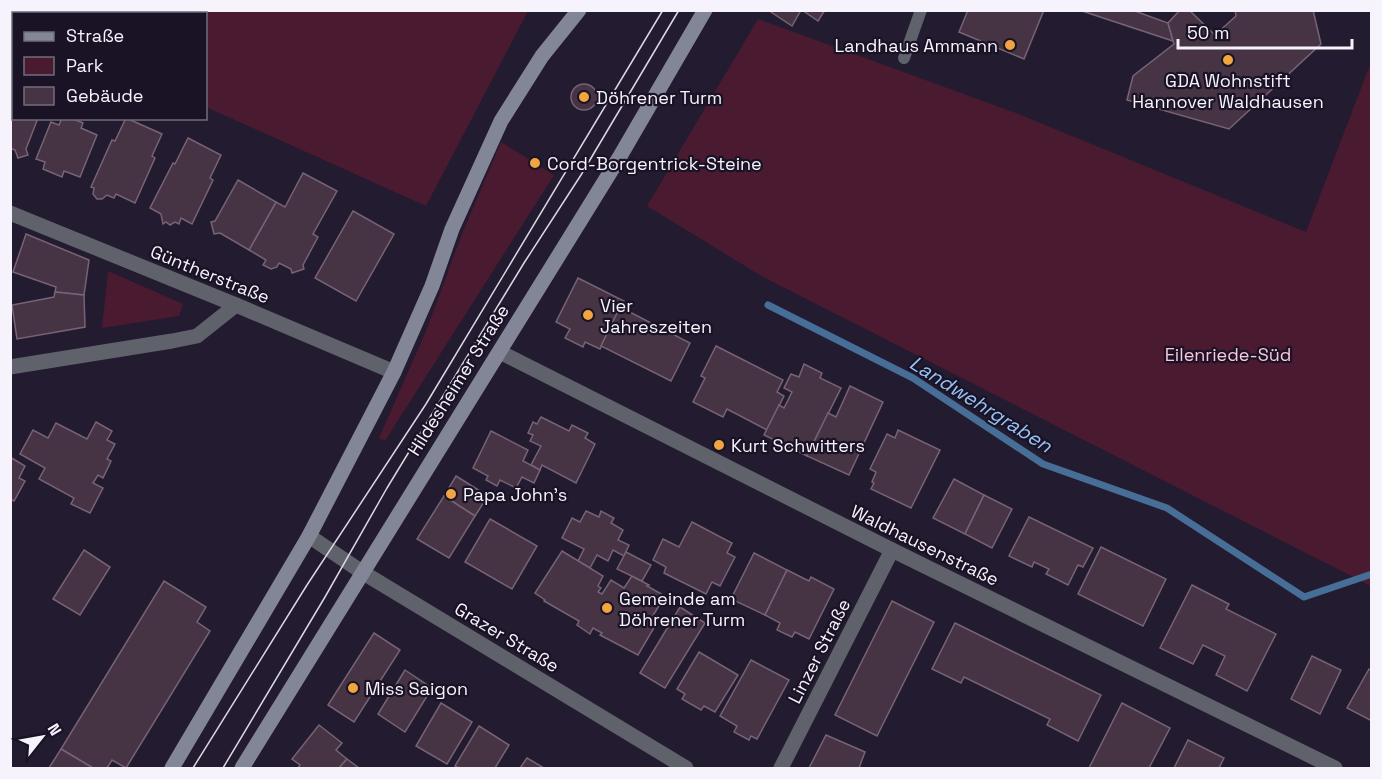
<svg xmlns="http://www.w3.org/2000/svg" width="1382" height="779" viewBox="0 0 1382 779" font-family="'Space Grotesk',sans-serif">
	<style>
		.green { fill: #4a1a31 }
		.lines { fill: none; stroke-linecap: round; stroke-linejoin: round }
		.stream { stroke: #476e97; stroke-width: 7 }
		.building { fill: #463445; stroke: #776376; stroke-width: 1.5 }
		.service { stroke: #5f616b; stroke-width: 12 }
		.minor { stroke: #5f616b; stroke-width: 15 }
		.secondary { stroke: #838697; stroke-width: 15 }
		.tram { stroke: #dbd8e3; stroke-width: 1.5 }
		.poi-dot { fill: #f1a540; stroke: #1a1225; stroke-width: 2 }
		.labels { text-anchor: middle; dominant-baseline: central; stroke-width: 4.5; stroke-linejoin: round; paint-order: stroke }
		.poi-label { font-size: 18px; fill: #f6f3fd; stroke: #1a1225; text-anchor: start }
		.street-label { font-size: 18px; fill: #f6f3fd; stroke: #1a1225 }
		.park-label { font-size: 18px; fill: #fcc7dc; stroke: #1a1225 }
		.water-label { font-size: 20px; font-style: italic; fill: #95c3f5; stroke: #1a1225 }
	</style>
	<rect width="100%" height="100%" fill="#231b2f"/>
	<g class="green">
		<polygon points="11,10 528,10 528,11 426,206 206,107 206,14 14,14 13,20 11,18"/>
		<polygon points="758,19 1016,113 1306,232 1371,62 1371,586 763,277 647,206"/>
		<polygon points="501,142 554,175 385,441 379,438 426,331 462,234"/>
		<polygon points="108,271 183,304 179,316 102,328"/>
	</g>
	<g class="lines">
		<polyline class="stream" points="768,305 913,378 1043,464 1167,508 1304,597 1372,574"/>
	</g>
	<g class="building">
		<polygon points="768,10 801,10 792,26"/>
		<polygon points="802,10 825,10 818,21"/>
		<polygon points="968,10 1044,10 1024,59 959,32"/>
		<polygon points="1079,10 1132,10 1168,23 1173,41"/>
		<polygon points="1180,10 1189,10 1215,35 1236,16 1235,10 1313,10 1321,44 1229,129 1127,100 1133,76 1174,44 1168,23"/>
		<circle cx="584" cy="97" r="13"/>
		<polygon points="10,88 14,89 14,118 38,118 26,149 28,155 18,158 15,150 10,148"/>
		<polygon points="62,118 71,118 83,123 81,128 97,135 80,177 64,171 62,177 43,169 45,162 36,159 51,122 59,125"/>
		<polygon points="126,118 162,134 152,156 155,158 135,203 116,194 114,198 107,195 102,199 97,199 93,194 94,188 91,187 112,140 115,141"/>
		<polygon points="188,138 221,155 210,178 213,180 192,224 181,218 179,224 175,222 170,225 166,222 163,224 161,214 150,208 173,163 175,164"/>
		<polygon points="303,173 337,191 313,234 318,237 303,265 304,269 292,273 291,269 279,263 277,267 271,269 263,265 266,260 249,250 276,202 285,207"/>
		<polygon points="238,180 276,202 249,250 220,233 214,234 211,222 215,221"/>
		<polygon points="353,211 394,234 356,301 315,278"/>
		<polygon points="26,234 89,260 84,295 55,292 56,287 13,272"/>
		<polygon points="578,278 624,301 600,349 585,342 583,347 565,338 570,329 556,322"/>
		<polygon points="55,292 84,295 85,327 17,339 12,305 54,297"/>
		<polygon points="620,307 690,343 671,381 601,346"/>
		<polygon points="716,346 783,380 777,392 784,396 767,430 727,409 723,417 693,402 705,378 701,376"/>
		<polygon points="804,364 822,373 820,378 841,388 807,456 764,435 779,405 784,408 792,392 784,388 791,374 799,377"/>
		<polygon points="850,386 883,402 849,475 807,456 828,413 836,417"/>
		<polygon points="541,417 569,431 572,425 588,433 585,438 595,444 576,483 542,465 540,470 531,465 541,446 530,441 533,435 528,433 533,422 537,424"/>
		<polygon points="96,422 112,431 107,440 115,444 107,459 111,461 103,478 98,475 93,483 103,488 90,513 71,504 74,498 39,479 45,468 20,454 33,430 48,438 56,423 87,439"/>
		<polygon points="898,430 940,450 911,508 871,489 874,483 872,482 876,472 870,469 887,434 895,438"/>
		<polygon points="491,431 528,450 523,461 540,470 534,483 522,477 516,488 500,480 497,486 486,480 488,476 473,468"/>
		<polygon points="10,457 25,466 19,478 25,481 14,501 10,499"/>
		<polygon points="456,476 488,496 475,516 444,496"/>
		<polygon points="954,479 984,495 965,534 933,518"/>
		<polygon points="984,495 1012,509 992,548 965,534"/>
		<polygon points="444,496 475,516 449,558 417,539"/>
		<polygon points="586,511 599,517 601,511 614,518 611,523 623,530 618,540 629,545 624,556 613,550 608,561 597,555 590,568 578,561 584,549 562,538 572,518 580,522"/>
		<polygon points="1029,517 1093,548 1083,567 1078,565 1068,585 1046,574 1049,569 1034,562 1032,567 1009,556"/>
		<polygon points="490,519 537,546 512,589 465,562"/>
		<polygon points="692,522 732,543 727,553 735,557 720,586 712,582 706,594 664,573 666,567 653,560 663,539 679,547"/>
		<polygon points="1101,547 1166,579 1143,626 1078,594"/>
		<polygon points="84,550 110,567 80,615 53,599"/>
		<polygon points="562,551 603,576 598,586 601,588 598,592 602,594 611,580 624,588 632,576 649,585 647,586 665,596 649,622 655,626 638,655 600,635 602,633 593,628 590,634 577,625 579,621 544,601 545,600 535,593"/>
		<polygon points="626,552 651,565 642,581 617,569"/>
		<polygon points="754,553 787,570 765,615 731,599"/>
		<polygon points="787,570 809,581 811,577 834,589 809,639 795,632 792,637 777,630 780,623 765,615"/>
		<polygon points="164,581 206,607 197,622 210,631 126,768 112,760 107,768 93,768 61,749"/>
		<polygon points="1192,585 1229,604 1226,609 1276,634 1247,691 1216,675 1225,656 1203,645 1193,664 1160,648"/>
		<polygon points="892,601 934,622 877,736 835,715"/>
		<polygon points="680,607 705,623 665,688 640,673"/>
		<polygon points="955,623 1101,695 1078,741 1047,725 1050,719 964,677 961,683 932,669"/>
		<polygon points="374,633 400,650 354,722 328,705"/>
		<polygon points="699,652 738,675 715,712 704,706 701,710 682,699 685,694 677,689"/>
		<polygon points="1312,656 1341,670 1320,714 1291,699"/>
		<polygon points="751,660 789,680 757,739 751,736 749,740 734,732 737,726 720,716"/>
		<polygon points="1369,669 1372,671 1372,721 1347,708"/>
		<polygon points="405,670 432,688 405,732 378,714"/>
		<polygon points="441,703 472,722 447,764 416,746"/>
		<polygon points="1122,703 1170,728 1149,768 1089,768"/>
		<polygon points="319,725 342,743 336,750 347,759 339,768 298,768 300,765 292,759"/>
		<polygon points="479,726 509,745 495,768 459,768 455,766"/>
		<polygon points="826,735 865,752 859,768 809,768"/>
		<polygon points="1188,740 1224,758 1219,768 1174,768"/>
		<polygon points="61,749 93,768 49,768"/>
		<polygon points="527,758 544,768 520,768"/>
		<polygon points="347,759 359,768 339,768"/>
	</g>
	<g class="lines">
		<polyline class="service" points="904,58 921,10"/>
		<g class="minor">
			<polyline points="10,213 236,305 394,372"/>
			<polyline points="500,352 892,550 1335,768"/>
			<polyline points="10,367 172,341 197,336 236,305"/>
			<polyline points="309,536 362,572 686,768"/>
			<polyline points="781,768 892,550"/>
		</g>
		<g class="secondary">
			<polyline points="172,768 309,536 394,372 432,286 452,229 501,121 542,56 579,10"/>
			<polyline points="242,768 619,158 705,10"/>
		</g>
		<g class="tram">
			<polyline points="193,768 307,585 426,404 663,10"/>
			<polyline points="223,768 325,597 387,488 524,263 581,175 679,10"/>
		</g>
	</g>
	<g class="poi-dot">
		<circle cx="1010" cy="45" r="6"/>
		<circle cx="1228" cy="60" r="6"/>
		<circle cx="584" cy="97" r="6"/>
		<circle cx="535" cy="163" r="6"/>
		<circle cx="588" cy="315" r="6"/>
		<circle cx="719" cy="445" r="6"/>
		<circle cx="451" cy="494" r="6"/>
		<circle cx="607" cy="608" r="6"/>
		<circle cx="353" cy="688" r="6"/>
	</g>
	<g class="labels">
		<g class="poi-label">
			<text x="998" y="45" text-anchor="end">Landhaus Ammann</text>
			<text x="1228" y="80" text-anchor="middle">GDA Wohnstift<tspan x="1228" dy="21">Hannover Waldhausen</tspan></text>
			<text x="596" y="97">Döhrener Turm</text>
			<text x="547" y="163">Cord-Borgentrick-Steine</text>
			<text x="600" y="305">Vier<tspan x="600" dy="21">Jahreszeiten</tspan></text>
			<text x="731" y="445">Kurt Schwitters</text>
			<text x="463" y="494">Papa John's</text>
			<text x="619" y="598">Gemeinde am<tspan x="619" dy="21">Döhrener Turm</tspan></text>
			<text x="365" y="688">Miss Saigon</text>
		</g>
		<g class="street-label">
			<text transform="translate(210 274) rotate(22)">Güntherstraße</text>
			<text transform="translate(458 380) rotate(-58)">Hildesheimer Straße</text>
			<text transform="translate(925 545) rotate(26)">Waldhausenstraße</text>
			<text transform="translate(507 637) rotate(31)">Grazer Straße</text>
			<text transform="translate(819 651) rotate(-63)">Linzer Straße</text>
		</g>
		<g class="park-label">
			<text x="1228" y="354">Eilenriede-Süd</text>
		</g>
		<g class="water-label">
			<text transform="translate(981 404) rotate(32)">Landwehrgraben</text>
		</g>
	</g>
	<rect width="1382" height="779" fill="none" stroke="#f6f3fd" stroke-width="24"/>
	<rect x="12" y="12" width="195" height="108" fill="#1a1225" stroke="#726c7b" stroke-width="1.5"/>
	<rect x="24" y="32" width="30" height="9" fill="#838697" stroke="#726c7b" stroke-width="1.5"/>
	<text x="66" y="42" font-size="18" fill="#f6f3fd">Straße</text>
	<rect x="24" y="57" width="30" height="18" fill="#4a1a31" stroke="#726c7b" stroke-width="1.5"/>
	<text x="66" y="72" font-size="18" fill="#f6f3fd">Park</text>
	<rect x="24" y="87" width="30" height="18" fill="#463445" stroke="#726c7b" stroke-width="1.5"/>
	<text x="66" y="102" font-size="18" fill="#f6f3fd">Gebäude</text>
	<g transform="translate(42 737) rotate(59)" stroke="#1a1225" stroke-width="4.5" paint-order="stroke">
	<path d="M0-4.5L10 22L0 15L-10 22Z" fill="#f6f3fd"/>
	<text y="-9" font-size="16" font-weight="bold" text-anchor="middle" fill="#f6f3fd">N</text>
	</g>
	<path d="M1178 39v9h174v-9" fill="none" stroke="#f6f3fd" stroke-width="3"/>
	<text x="1187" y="39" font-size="18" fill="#f6f3fd" stroke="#1a1225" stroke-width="4.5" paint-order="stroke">50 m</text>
</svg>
